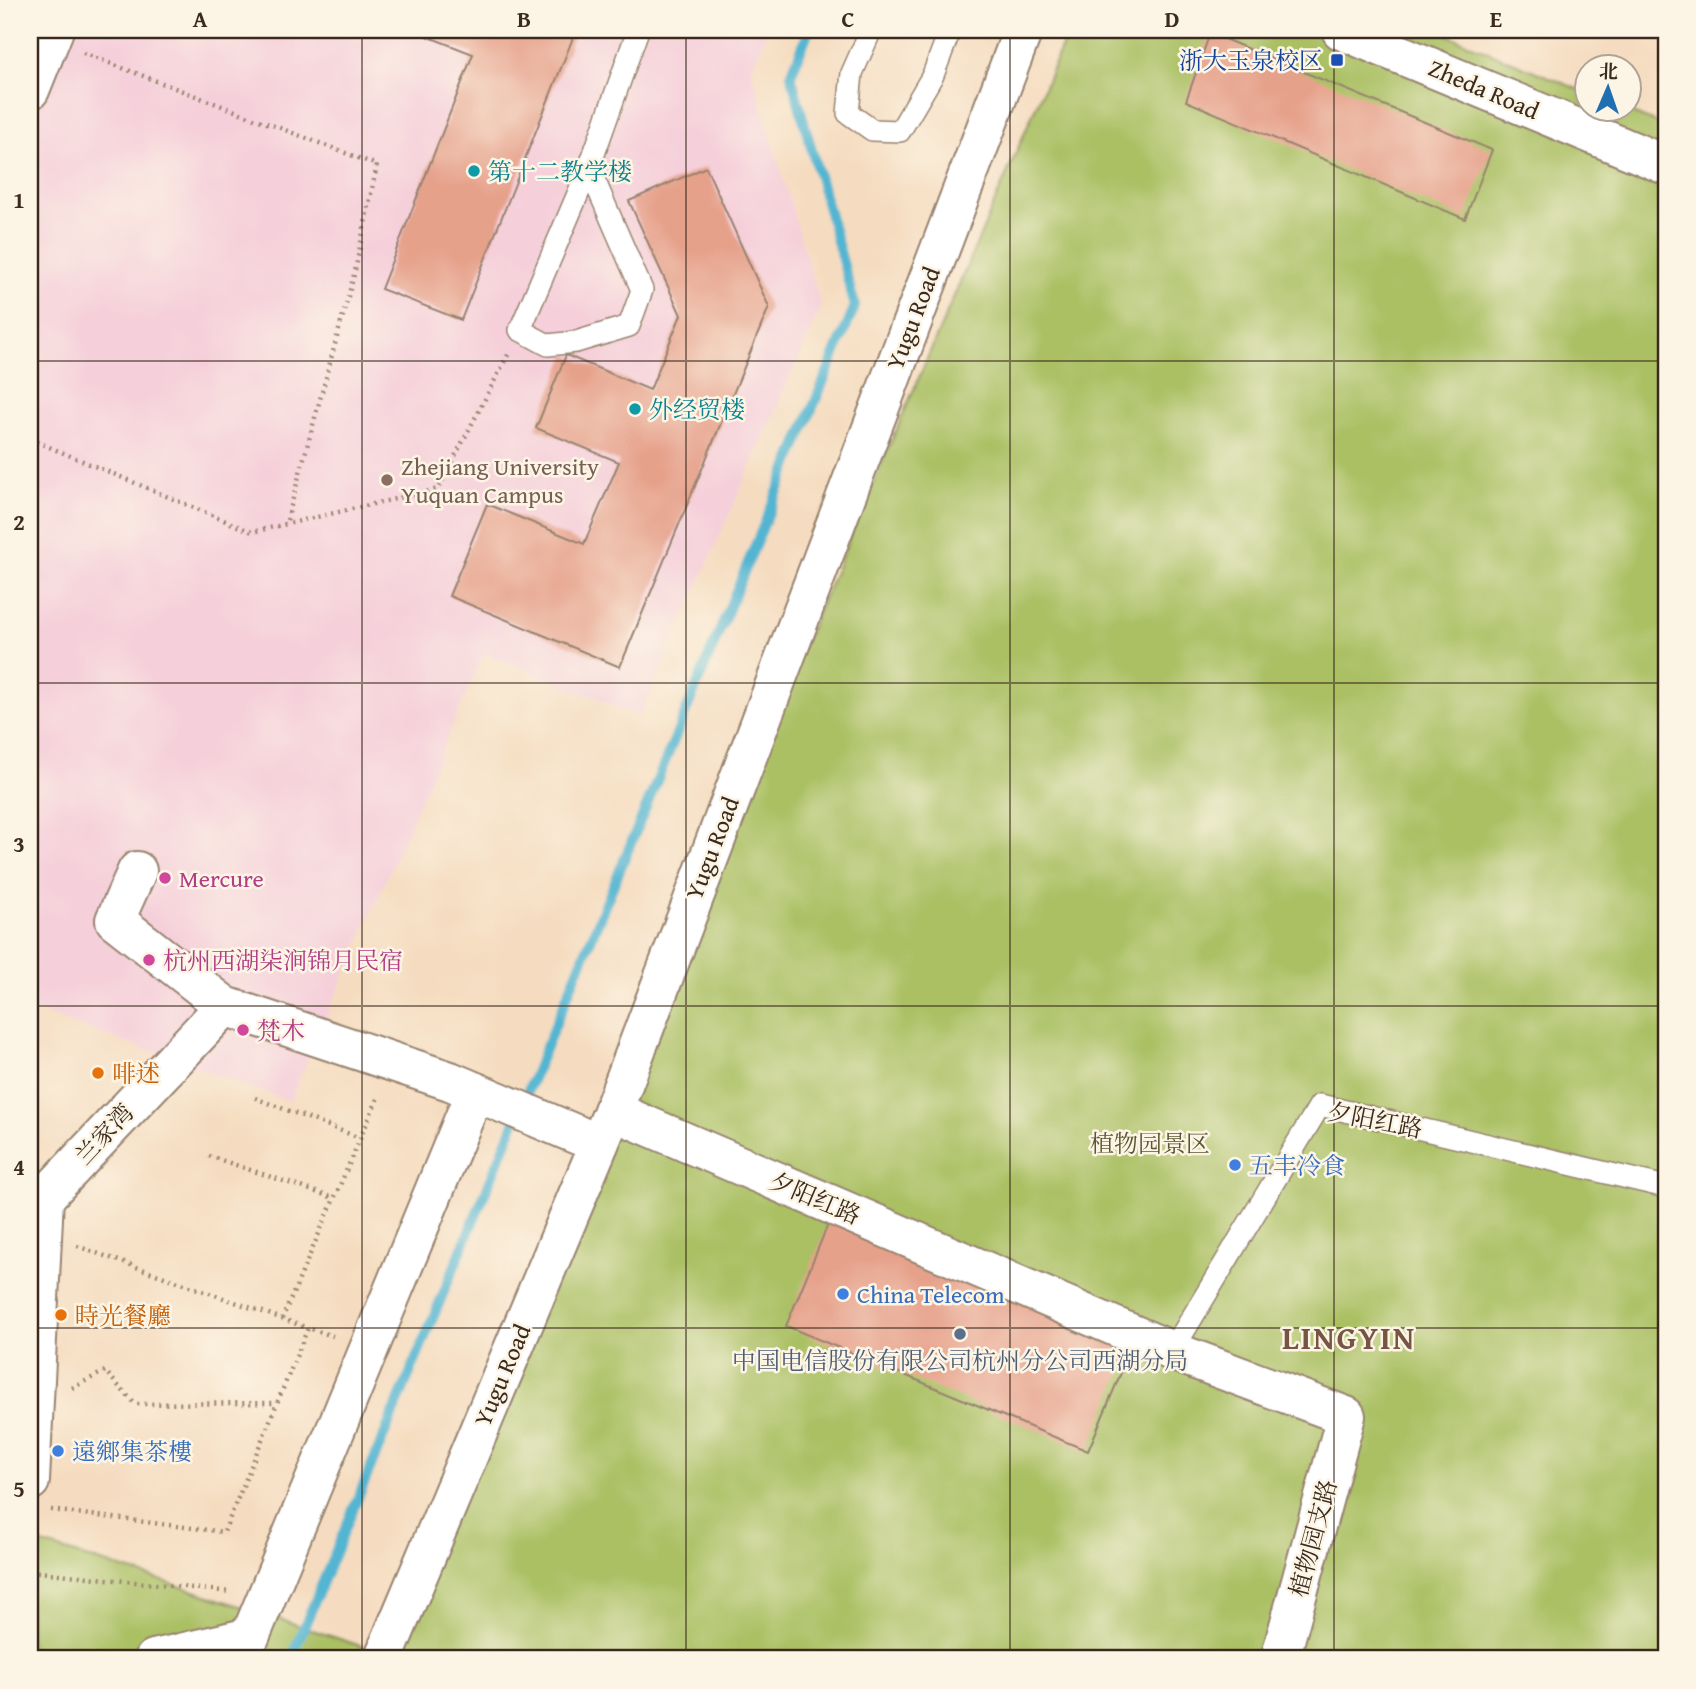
<svg xmlns="http://www.w3.org/2000/svg" width="1696" height="1689" viewBox="0 0 1696 1689" font-family="'Gentium Book Plus','Noto Serif SC',serif">
	<style>
		.built { fill: #f5cfda }
		.green { fill: #aac064; stroke: #727541; stroke-width: 2 }
		.lines { fill: none; stroke-linecap: round; stroke-linejoin: round }
		.stream { stroke: #52b5d1; stroke-width: 10 }
		.building { fill: #e6a18b }
		.lane-casing { stroke: #98836f; stroke-width: 24 }
		.street-casing { stroke: #98836f; stroke-width: 42 }
		.secondary-casing { stroke: #98836f; stroke-width: 42 }
		.path { stroke: #98836f; stroke-width: 4.5; stroke-dasharray: 2 5; stroke-linecap: butt }
		.lane { stroke: #fff; stroke-width: 21 }
		.street { stroke: #fff; stroke-width: 38 }
		.secondary { stroke: #fff; stroke-width: 38 }
		.grid { fill: none; stroke: #3b2a1e; stroke-width: 2; stroke-opacity: 0.55 }
		.transit-dot { fill: #1a4fb4; stroke: #fcf5e5; stroke-width: 2.5 }
		.culture-dot { fill: #0f9aa8; stroke: #fcf5e5; stroke-width: 2.5 }
		.education-dot { fill: #8d6e63; stroke: #fcf5e5; stroke-width: 2.5 }
		.hotel-dot { fill: #d1479c; stroke: #fcf5e5; stroke-width: 2.5 }
		.food-dot { fill: #e8710a; stroke: #fcf5e5; stroke-width: 2.5 }
		.shop-dot { fill: #3f7fe0; stroke: #fcf5e5; stroke-width: 2.5 }
		.service-dot { fill: #5c6f8a; stroke: #fcf5e5; stroke-width: 2.5 }
		.labels { text-anchor: middle; dominant-baseline: central; stroke-width: 5; stroke-linejoin: round; paint-order: stroke }
		.transit-label { font-size: 24px; fill: #164399; stroke: #fcf5e5; text-anchor: end }
		.street-label { font-size: 24px; fill: #3b2a1e; stroke: #fcf5e5 }
		.culture-label { font-size: 24px; fill: #0d838f; stroke: #fcf5e5; text-anchor: start }
		.education-label { font-size: 24px; fill: #785e54; stroke: #fcf5e5; text-anchor: start }
		.hotel-label { font-size: 24px; fill: #b23c85; stroke: #fcf5e5; text-anchor: start }
		.food-label { font-size: 24px; fill: #c56008; stroke: #fcf5e5; text-anchor: start }
		.park-label { font-size: 24px; fill: #5c5733; stroke: #fcf5e5 }
		.shop-label { font-size: 24px; fill: #366cbe; stroke: #fcf5e5; text-anchor: start }
		.service-label { font-size: 24px; fill: #4e5e75; stroke: #fcf5e5 }
		.district-label { font-size: 32px; font-weight: bold; letter-spacing: 2px; fill: #775444; stroke: #fcf5e5 }
		.neatline { fill: none; stroke: #3b2a1e; stroke-width: 2.5 }
		.grid-label { font-size: 23px; text-anchor: middle; font-weight: bold; fill: #3b2a1e }
	</style>
	<rect width="100%" height="100%" fill="#fcf5e5"/>
	<filter id="ink" filterUnits="userSpaceOnUse"><feTurbulence type="fractalNoise" baseFrequency=".0143" numOctaves="2"/><feDisplacementMap in="SourceGraphic" scale="14" xChannelSelector="R" yChannelSelector="G"/><feConvolveMatrix kernelMatrix="1 2 1 2 8 2 1 2 1" color-interpolation-filters="sRGB"/></filter>
	<filter id="wash" filterUnits="userSpaceOnUse"><feTurbulence type="fractalNoise" baseFrequency=".00686" numOctaves="4" result="noise"/><feDisplacementMap in="SourceGraphic" scale="28" xChannelSelector="R" yChannelSelector="G"/><feGaussianBlur stdDeviation="1.57" result="paint"/><feColorMatrix in="noise" values="0 0 0 0 0 0 0 0 0 0 0 0 0 0 0 0 0 1.4 0 .05"/><feComposite in="paint" operator="in"/></filter>
	<g filter="url(#wash)">
		<rect width="100%" height="100%" fill="#f5dcc0"/>
		<polygon class="built" points="30,30 768,30 751,69 821,307 640,716 484,653 290,1101 30,1008"/>
		<polygon class="green" points="1069,30 1436,30 1587,93 1588,108 1623,109 1666,127 1666,1659 30,1659 30,1540 176,1585 370,1649"/>
		<g class="lines">
			<polyline class="stream" points="284,1659 292,1656 855,306 791,75 809,30"/>
		</g>
		<g id="blocks">
			<g class="building">
				<polygon points="411,30 576,30 461,320 381,289 473,54"/>
				<polygon points="1210,33 1492,150 1465,219 1186,101"/>
				<polygon points="706,167 769,307 620,667 449,596 487,504 584,544 619,462 536,428 566,355 650,390 681,315 629,201"/>
				<polygon points="831,1217 1134,1342 1088,1451 786,1326"/>
			</g>
		</g>
	</g>
	<g filter="url(#ink)">
		<use href="#blocks" fill-opacity="0" stroke="#98836f" stroke-width="2"/>
		<g class="lines">
			<g class="lane-casing">
				<g id="lane">
					<polyline points="871,30 852,73 848,113 872,130 900,131 933,75 950,30"/>
					<polyline points="589,168 642,290 629,326 576,342 548,345 520,330 589,168 638,30"/>
					<polyline points="1172,1351 1320,1105 1666,1187"/>
				</g>
			</g>
			<g class="street-casing">
				<g id="street">
					<polyline points="30,90 54,30"/>
					<polyline points="137,871 115,920 225,1006"/>
					<polyline points="613,1111 1172,1351 1346,1416 1280,1659"/>
					<polyline points="30,1481 44,1198 225,1006 450,1081 599,1144"/>
					<polyline points="154,1659 250,1637 475,1092"/>
				</g>
			</g>
			<g class="secondary-casing">
				<g id="secondary">
					<polyline points="1341,30 1666,165"/>
					<polyline points="383,1659 613,1111 1023,30"/>
				</g>
			</g>
			<g class="path">
				<polyline points="83,53 377,165 355,271 286,524"/>
				<polyline points="30,439 252,532 438,489 509,353"/>
				<polyline points="255,1098 360,1138"/>
				<polyline points="209,1156 334,1198"/>
				<polyline points="77,1246 308,1328"/>
				<polyline points="282,1319 379,1095"/>
				<polyline points="72,1388 105,1371 135,1404 277,1403"/>
				<polyline points="51,1510 224,1532 308,1328 333,1336"/>
				<polyline points="30,1571 231,1592"/>
			</g>
			<use href="#lane" class="lane"/>
			<use href="#street" class="street"/>
			<use href="#secondary" class="secondary"/>
		</g>
	</g>
	<path class="grid" d="M362,30V1659M686,30V1659M1010,30V1659M1334,30V1659M30,361H1666M30,683H1666M30,1006H1666M30,1328H1666"/>
	<rect class="transit-dot" x="1330" y="53" width="14" height="14" rx="3.5"/>
	<g class="culture-dot">
		<circle cx="474" cy="171" r="7"/>
		<circle cx="635" cy="409" r="7"/>
	</g>
	<circle class="education-dot" cx="387" cy="480" r="7"/>
	<g class="hotel-dot">
		<circle cx="165" cy="878" r="7"/>
		<circle cx="149" cy="960" r="7"/>
		<circle cx="243" cy="1030" r="7"/>
	</g>
	<g class="food-dot">
		<circle cx="98" cy="1073" r="7"/>
		<circle cx="61" cy="1315" r="7"/>
	</g>
	<g class="shop-dot">
		<circle cx="1235" cy="1165" r="7"/>
		<circle cx="843" cy="1294" r="7"/>
		<circle cx="58" cy="1451" r="7"/>
	</g>
	<circle class="service-dot" cx="960" cy="1334" r="7"/>
	<g class="labels">
		<g class="transit-label">
			<text x="1323" y="60">浙大玉泉校区</text>
		</g>
		<g class="street-label">
			<text transform="translate(1484 89) rotate(23)">Zheda Road</text>
			<text transform="translate(913 318) rotate(-69)">Yugu Road</text>
			<text transform="translate(712 848) rotate(-69)">Yugu Road</text>
			<text transform="translate(1375 1120) rotate(11)">夕阳红路</text>
			<text transform="translate(104 1134) rotate(-47)">兰家湾</text>
			<text transform="translate(815 1198) rotate(23)">夕阳红路</text>
			<text transform="translate(502 1375) rotate(-67)">Yugu Road</text>
			<text transform="translate(1313 1538) rotate(-75)">植物园支路</text>
		</g>
		<g class="culture-label">
			<text x="488" y="171">第十二教学楼</text>
			<text x="649" y="409">外经贸楼</text>
		</g>
		<g class="education-label">
			<text x="401" y="466">Zhejiang University<tspan x="401" dy="28">Yuquan Campus</tspan></text>
		</g>
		<g class="hotel-label">
			<text x="179" y="878">Mercure</text>
			<text x="163" y="960">杭州西湖柒涧锦月民宿</text>
			<text x="257" y="1030">梵木</text>
		</g>
		<g class="food-label">
			<text x="112" y="1073">啡述</text>
			<text x="75" y="1315">時光餐廳</text>
		</g>
		<g class="park-label">
			<text x="1150" y="1143">植物园景区</text>
		</g>
		<g class="shop-label">
			<text x="1249" y="1165">五丰冷食</text>
			<text x="857" y="1294">China Telecom</text>
			<text x="72" y="1451">遠鄉集茶樓</text>
		</g>
		<g class="service-label">
			<text x="960" y="1360">中国电信股份有限公司杭州分公司西湖分局</text>
		</g>
		<g class="district-label">
			<text x="1349" y="1337">LINGYIN</text>
		</g>
	</g>
	<rect width="1696" height="1689" fill="none" stroke="#fcf5e5" stroke-width="77"/>
	<g transform="translate(1608 88) rotate(2)"><circle r="33" fill="#fcf5e5" stroke="#afa495" stroke-width="2"/>
	<path d="M0-5L12 26L0 18L-12 26Z" fill="#1f6fb2"/>
	<text y="-10" font-size="19" font-weight="bold" text-anchor="middle" fill="#3b2a1e">北</text>
	</g>
	<rect x="38" y="38" width="1620" height="1612" class="neatline"/>
	<g class="grid-label">
		<text x="200" y="27">A</text>
		<text x="524" y="27">B</text>
		<text x="848" y="27">C</text>
		<text x="1172" y="27">D</text>
		<text x="1496" y="27">E</text>
		<text x="19" y="208">1</text>
		<text x="19" y="530">2</text>
		<text x="19" y="852">3</text>
		<text x="19" y="1175">4</text>
		<text x="19" y="1497">5</text>
	</g>
</svg>
